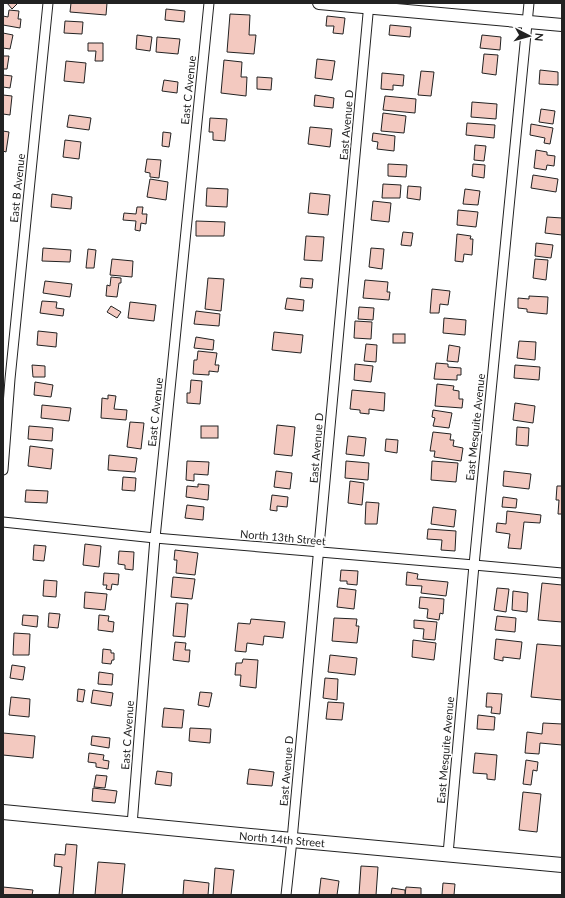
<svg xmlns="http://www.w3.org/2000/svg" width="565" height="898" viewBox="0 0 565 898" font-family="Lato,sans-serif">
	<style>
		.building { fill: #f3c9c0; stroke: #222 }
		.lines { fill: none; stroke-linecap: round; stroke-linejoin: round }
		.street-casing { stroke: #222; stroke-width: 11 }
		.secondary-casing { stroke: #222; stroke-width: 14 }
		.primary-casing { stroke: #222; stroke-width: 16 }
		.street { stroke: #fff; stroke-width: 9 }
		.secondary { stroke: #fff; stroke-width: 12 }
		.primary { stroke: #fff; stroke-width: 14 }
		.labels { text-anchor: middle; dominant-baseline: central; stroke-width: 3; stroke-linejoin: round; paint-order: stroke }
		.street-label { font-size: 11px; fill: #222; stroke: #fff }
	</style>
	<rect width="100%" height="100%" fill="#fff"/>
	<g class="building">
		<polygon points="7,3 18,3 12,9"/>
		<polygon points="71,3 107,3 106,15 70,12"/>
		<polygon points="166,9 185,11 184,22 165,20"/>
		<polygon points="9,10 19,11 18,19 21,19 20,28 3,25 3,16 8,17"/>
		<polygon points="230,14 250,15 249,35 256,35 254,54 227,52"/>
		<polygon points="327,16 345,18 343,34 333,33 334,26 326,26"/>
		<polygon points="65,21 83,22 82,34 64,33"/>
		<polygon points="390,25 411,27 410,37 389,35"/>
		<polygon points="3,33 13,35 10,49 3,48"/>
		<polygon points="137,35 152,37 150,51 136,49"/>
		<polygon points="482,35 501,37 500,50 480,48"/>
		<polygon points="157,37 180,39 178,54 156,52"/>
		<polygon points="88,43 103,43 103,61 95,61 96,51 88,51"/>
		<polygon points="484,54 498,55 496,75 482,73"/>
		<polygon points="3,56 9,56 7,69 3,69"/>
		<polygon points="317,59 335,61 332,80 315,78"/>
		<polygon points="224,60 242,62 241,77 247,77 246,96 221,93"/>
		<polygon points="66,61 86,63 84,83 64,81"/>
		<polygon points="540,70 558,72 558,85 539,84"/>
		<polygon points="421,71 434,72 431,96 418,95"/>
		<polygon points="382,73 404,75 403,86 393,85 393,90 381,89"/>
		<polygon points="3,75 12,76 10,88 3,87"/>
		<polygon points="257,77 272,78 271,90 257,89"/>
		<polygon points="164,80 178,82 177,93 162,91"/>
		<polygon points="3,95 12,96 10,115 3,114"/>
		<polygon points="315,95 334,98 333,108 314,106"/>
		<polygon points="385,96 416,99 415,113 383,110"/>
		<polygon points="472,102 497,104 496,119 471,117"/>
		<polygon points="541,109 555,111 553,124 539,122"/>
		<polygon points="383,113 406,116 404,133 381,131"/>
		<polygon points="69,115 91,118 89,130 67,127"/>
		<polygon points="210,118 227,119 225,141 213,140 213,132 209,132"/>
		<polygon points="467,123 495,125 494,138 466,135"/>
		<polygon points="531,124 553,128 550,144 544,143 545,138 530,135"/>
		<polygon points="310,127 332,129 330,147 308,144"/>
		<polygon points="3,131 9,132 6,152 3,151"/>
		<polygon points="163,132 171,133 169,147 162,146"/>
		<polygon points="373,133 395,136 394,151 377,149 378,142 372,141"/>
		<polygon points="65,140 81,142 79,159 63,157"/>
		<polygon points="475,145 486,146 484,161 474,160"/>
		<polygon points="536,150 547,152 547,155 555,156 554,166 547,165 546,170 534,168"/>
		<polygon points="147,159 161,160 159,178 150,177 150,173 145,172"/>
		<polygon points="388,164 407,165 406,177 388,176"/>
		<polygon points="473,164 485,165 484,178 472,176"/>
		<polygon points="533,175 558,179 556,192 531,188"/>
		<polygon points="150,179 168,182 166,200 147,197"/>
		<polygon points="383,184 401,185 400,198 382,198"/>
		<polygon points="408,186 421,187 420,200 407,198"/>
		<polygon points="207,188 228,189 227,207 206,206"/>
		<polygon points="465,189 480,191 478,205 463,204"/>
		<polygon points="310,193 330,195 328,215 308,213"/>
		<polygon points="52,194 72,197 71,209 51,207"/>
		<polygon points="373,201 391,203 389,222 371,220"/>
		<polygon points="137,207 143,207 142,214 147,214 146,224 141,223 140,231 135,230 136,221 123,220 124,213 136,214"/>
		<polygon points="458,210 478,212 476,227 457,225"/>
		<polygon points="547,217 562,218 562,235 545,233"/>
		<polygon points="196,221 225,222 224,236 196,236"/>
		<polygon points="403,232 413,233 411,246 401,245"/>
		<polygon points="457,234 471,236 470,239 473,239 472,255 464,254 463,262 455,261"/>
		<polygon points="306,236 324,237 322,261 304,260"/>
		<polygon points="536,243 553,245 551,258 535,256"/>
		<polygon points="43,248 71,250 70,262 42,261"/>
		<polygon points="371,248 384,249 382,269 369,267"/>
		<polygon points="88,249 96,250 94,268 86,268"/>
		<polygon points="112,259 133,261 132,277 110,275"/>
		<polygon points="535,259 548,260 546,280 533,278"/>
		<polygon points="111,277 121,278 121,283 119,283 117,297 106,296 107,285 110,286"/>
		<polygon points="208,278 224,279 221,311 205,309"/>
		<polygon points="301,278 313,279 312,288 300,287"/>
		<polygon points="365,280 388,282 387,292 390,292 389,300 363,298"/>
		<polygon points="45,281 72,284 70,297 43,293"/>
		<polygon points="432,289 450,291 448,305 440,304 439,313 430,313"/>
		<polygon points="529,296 548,297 547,314 527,312 527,309 518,308 518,298 529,299"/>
		<polygon points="287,298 304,300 303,311 285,309"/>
		<polygon points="42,301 57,302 56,308 64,309 63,316 40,313"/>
		<polygon points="130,302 156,305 154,321 128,318"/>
		<polygon points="111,306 121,312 117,318 107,312"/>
		<polygon points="359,307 374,308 373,320 358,319"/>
		<polygon points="196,311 220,314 219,326 194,324"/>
		<polygon points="444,318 466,320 465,335 443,333"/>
		<polygon points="355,321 372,322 371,339 354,338"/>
		<polygon points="38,331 57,333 56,347 37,345"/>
		<polygon points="274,332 303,335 301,353 272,350"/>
		<rect x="393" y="334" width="12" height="9"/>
		<polygon points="196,337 214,340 213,350 194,348"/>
		<polygon points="519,341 536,342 535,360 517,358"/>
		<polygon points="366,344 377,345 376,362 364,361"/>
		<polygon points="449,345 460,347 458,362 447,361"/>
		<polygon points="198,351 217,353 215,365 219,365 218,372 209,371 209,375 193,374 194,360 197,360"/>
		<polygon points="436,363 448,364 448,367 461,368 461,375 457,375 457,380 434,379"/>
		<polygon points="355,364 373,366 371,382 354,380"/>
		<polygon points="32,365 45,366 45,377 33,377"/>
		<polygon points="515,365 540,367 539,380 514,378"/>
		<polygon points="191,380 202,381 200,404 187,403 187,393 190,393"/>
		<polygon points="35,382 53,385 51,397 34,395"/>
		<polygon points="437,384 454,386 453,390 459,391 459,399 463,399 462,408 435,406"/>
		<polygon points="352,390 385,393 384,411 369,409 369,414 360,413 360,410 350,409"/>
		<polygon points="108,395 116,396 114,409 127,410 126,420 101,418 102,398 108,399"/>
		<polygon points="515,403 535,406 533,423 513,420"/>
		<polygon points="42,405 71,408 69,421 41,418"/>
		<polygon points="433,410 452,413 449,428 433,426 435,418 432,417"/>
		<polygon points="130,422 144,423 141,449 127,447"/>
		<polygon points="277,425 295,427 292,456 274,454"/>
		<polygon points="29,426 53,428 52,441 28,439"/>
		<rect x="201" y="426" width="17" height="12"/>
		<polygon points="517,427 529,428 528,446 516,445"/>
		<polygon points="433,432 451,434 450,440 454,440 453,446 463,448 461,461 434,457 435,451 430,451"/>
		<polygon points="348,436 366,438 364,456 346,454"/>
		<polygon points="386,439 398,440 397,453 385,451"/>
		<polygon points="30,446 53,449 51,469 28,466"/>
		<polygon points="109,455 137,458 135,472 108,470"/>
		<polygon points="187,461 209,462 208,475 194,474 194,481 186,480"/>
		<polygon points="346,461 369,463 368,480 345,478"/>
		<polygon points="432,461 458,463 456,482 431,480"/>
		<polygon points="276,471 292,473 290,489 274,487"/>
		<polygon points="504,471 531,474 529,489 503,486"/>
		<polygon points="123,477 136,478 135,491 122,490"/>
		<polygon points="350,481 364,483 362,505 348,503"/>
		<polygon points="198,484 209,485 208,500 186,497 187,486 198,487"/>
		<polygon points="557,486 562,486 562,514 558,514 559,500 556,500"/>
		<polygon points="26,490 48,491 47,503 25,502"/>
		<polygon points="272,495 288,497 287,507 277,506 277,511 270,510"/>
		<polygon points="503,497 517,499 516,508 502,507"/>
		<polygon points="366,502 379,503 377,524 365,524"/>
		<polygon points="187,505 204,507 203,520 185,518"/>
		<polygon points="433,507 456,510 454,527 431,524"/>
		<polygon points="507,511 541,515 540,523 524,522 521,549 508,548 510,534 496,532 497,523 506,524"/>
		<polygon points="428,529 456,531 455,551 441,550 442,540 427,539"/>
		<polygon points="85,544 101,546 99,567 83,565"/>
		<polygon points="34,545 46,546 44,561 33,560"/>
		<polygon points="175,550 198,553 195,575 176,573 177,560 174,560"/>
		<polygon points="119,551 134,552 133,570 125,569 125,565 118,564"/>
		<polygon points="341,570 358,571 357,585 347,584 347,581 340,581"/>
		<polygon points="407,572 418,574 417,579 448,582 446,596 421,593 422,586 406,585"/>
		<polygon points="104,573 119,574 118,585 112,584 111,590 106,589 107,585 103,585"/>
		<polygon points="173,577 195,579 192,599 171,597"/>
		<polygon points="44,580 57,581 56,597 43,596"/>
		<polygon points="542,583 562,585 562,622 538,620"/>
		<polygon points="339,588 356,590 354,609 337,607"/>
		<polygon points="497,588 509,589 506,612 494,610"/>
		<polygon points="513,591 528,593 527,612 512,610"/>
		<polygon points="85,592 107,594 105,610 84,608"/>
		<polygon points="420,597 444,599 443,614 440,613 439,620 427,618 428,609 419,608"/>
		<polygon points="176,603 188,604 185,637 173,636"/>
		<polygon points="49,613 60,614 58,628 48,627"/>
		<polygon points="23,615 38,616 37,627 22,625"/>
		<polygon points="99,615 109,616 108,621 114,622 113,632 98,630"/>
		<polygon points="497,616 516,618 515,632 495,630"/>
		<polygon points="334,618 357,619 356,626 359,626 357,643 332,641"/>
		<polygon points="251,619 285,622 283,638 264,636 263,645 247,643 246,652 235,651 238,623 250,624"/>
		<polygon points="414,620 437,622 435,640 423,639 424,629 414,628"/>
		<polygon points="14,633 30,634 29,655 13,655"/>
		<polygon points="496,639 522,642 520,659 503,657 503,661 494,659"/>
		<polygon points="413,640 436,643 434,660 412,657"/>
		<polygon points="175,642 186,643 185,650 190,650 189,662 173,660"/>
		<polygon points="537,644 562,646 562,700 531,697"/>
		<polygon points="103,649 111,650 111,653 114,653 114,660 112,660 111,664 102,663"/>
		<polygon points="330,655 357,658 355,675 328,672"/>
		<polygon points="243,659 258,660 256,688 240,686 241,675 235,675 236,663 242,663"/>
		<polygon points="12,665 25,667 23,680 10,678"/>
		<polygon points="99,672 113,674 112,685 98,684"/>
		<polygon points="325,678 338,679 337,700 323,698"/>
		<polygon points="78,689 85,690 83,702 77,701"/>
		<polygon points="93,690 113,693 111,706 91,703"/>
		<polygon points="200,692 212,693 209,707 198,705"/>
		<polygon points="487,693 502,694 500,714 491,713 492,707 486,707"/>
		<polygon points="11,697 30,699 29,717 9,715"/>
		<polygon points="328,702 344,703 342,720 326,719"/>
		<polygon points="164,708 184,710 182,728 162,727"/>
		<polygon points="478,715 495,717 494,730 477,729"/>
		<polygon points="543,723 562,724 562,745 540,743 539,754 525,753 527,732 542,734"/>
		<polygon points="190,728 211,729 210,743 189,741"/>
		<polygon points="3,733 35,736 33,758 3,755"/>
		<polygon points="92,736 110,738 109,748 91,745"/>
		<polygon points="89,753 104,755 103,760 109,761 108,769 96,767 96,763 88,762"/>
		<polygon points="475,753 497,755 495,780 487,779 487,774 473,773"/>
		<polygon points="526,760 538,762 537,771 533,770 531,785 523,784"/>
		<polygon points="249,769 274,772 272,786 247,784"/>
		<polygon points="157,771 172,773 171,786 155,784"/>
		<polygon points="96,775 107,776 105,788 94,787"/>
		<polygon points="93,788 117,791 115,803 92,801"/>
		<polygon points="523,792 541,794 537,832 519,830"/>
		<polygon points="66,844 77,845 73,895 59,895 62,867 54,866 55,854 65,855"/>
		<polygon points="98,862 125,864 122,895 95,895"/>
		<polygon points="361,866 378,867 376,895 359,895"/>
		<polygon points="215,868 234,870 231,895 213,895"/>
		<polygon points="321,878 339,881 337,895 319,895"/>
		<polygon points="184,880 209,883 208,895 183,895"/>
		<polygon points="443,883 455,884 454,895 442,895"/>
		<polygon points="3,887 33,890 32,895 3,895"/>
		<polygon points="406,887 421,888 421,895 405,895"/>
		<polygon points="392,888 405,890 405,895 391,895"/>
	</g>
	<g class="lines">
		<g class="street-casing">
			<g id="street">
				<polyline points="3,470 10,379 48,3"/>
				<polyline points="3,522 155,538 474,565 562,573"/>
				<polyline points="132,825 155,538 209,3"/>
				<polyline points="448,854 474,565 529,3"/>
				<polyline points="286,895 292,840 369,3"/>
			</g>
		</g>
		<g class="secondary-casing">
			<polyline id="secondary" points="319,3 562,25"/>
		</g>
		<g class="primary-casing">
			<polyline id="primary" points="3,812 292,840 562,865"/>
		</g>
		<use href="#street" class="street"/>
		<use href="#secondary" class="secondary"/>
		<use href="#primary" class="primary"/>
	</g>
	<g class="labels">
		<g class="street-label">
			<text transform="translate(188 90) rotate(-84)">East C Avenue</text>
			<text transform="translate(346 125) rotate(-85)">East Avenue D</text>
			<text transform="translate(17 188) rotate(-84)">East B Avenue</text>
			<text transform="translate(155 412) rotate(-84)">East C Avenue</text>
			<text transform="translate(475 427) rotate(-84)">East Mesquite Avenue</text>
			<text transform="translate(316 448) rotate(-85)">East Avenue D</text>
			<text transform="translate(283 537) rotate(5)">North 13th Street</text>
			<text transform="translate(127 735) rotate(-86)">East C Avenue</text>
			<text transform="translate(445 750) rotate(-85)">East Mesquite Avenue</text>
			<text transform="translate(286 771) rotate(-85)">East Avenue D</text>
			<text transform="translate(282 839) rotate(5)">North 14th Street</text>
		</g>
	</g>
	<rect width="565" height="898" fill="none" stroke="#222222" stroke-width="8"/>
	<g transform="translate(529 36) rotate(96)" stroke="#ffffff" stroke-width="3" paint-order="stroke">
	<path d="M0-3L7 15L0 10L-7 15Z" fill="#222222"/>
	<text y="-6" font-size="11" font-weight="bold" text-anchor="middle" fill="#222222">N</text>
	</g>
</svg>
